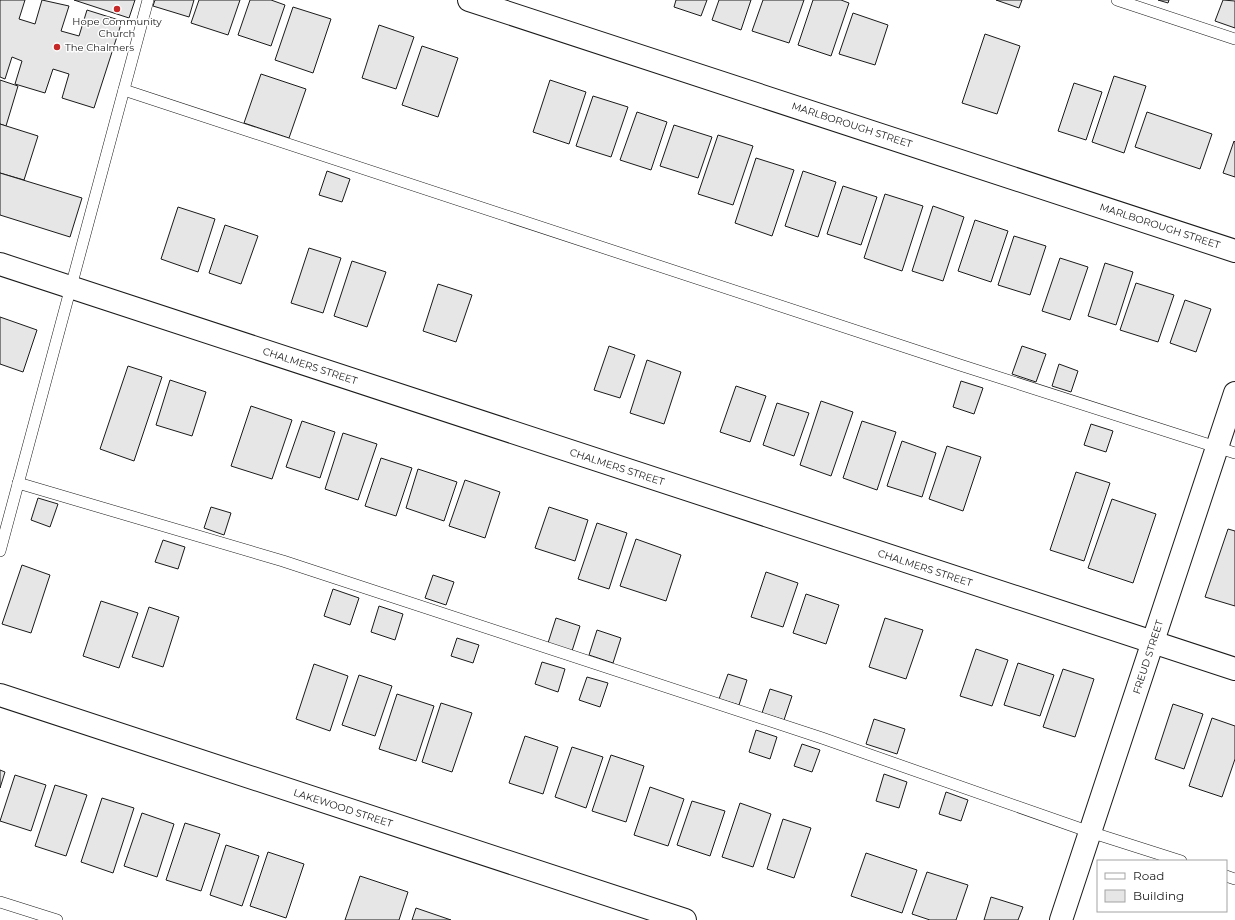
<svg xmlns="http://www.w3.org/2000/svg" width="1235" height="920" viewBox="0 0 1235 920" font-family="Montserrat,sans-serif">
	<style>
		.building { fill: #e6e6e6; stroke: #1a1a1a }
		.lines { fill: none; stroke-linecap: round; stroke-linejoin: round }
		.lane-casing { stroke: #1a1a1a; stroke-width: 12 }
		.street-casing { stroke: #1a1a1a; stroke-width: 24 }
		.lane { stroke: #fff; stroke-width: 11 }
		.street { stroke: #fff; stroke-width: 22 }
		.poi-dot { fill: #c62828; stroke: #fff; stroke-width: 1.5 }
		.labels { text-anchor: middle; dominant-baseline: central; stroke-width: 3; stroke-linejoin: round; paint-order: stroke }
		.poi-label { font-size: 10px; fill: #1a1a1a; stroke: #fff }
		.street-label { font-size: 10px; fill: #1a1a1a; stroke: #fff }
	</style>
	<rect width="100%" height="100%" fill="#fff"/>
	<g class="building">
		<polygon points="0,0 25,0 19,19 35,24 42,0 69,6 61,31 79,36 87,10 122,21 94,108 62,98 69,74 53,69 45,93 15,84 22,61 12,57 5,79 0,77"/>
		<polygon points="74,0 135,0 129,18"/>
		<polygon points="155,0 194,0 189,17 153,6"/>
		<polygon points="199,0 240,0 228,35 191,23"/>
		<polygon points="250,0 271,0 285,5 271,46 238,35"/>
		<polygon points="676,0 707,0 701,16 674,7"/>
		<polygon points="719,0 751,0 741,30 712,20"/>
		<polygon points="763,0 804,0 789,43 752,31"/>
		<polygon points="813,0 841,0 849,3 831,56 798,45"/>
		<polygon points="996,0 1022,0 1019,8"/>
		<polygon points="1158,0 1169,0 1168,3"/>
		<polygon points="1223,0 1235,1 1235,28 1215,21"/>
		<polygon points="293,7 331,19 313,73 275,60"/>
		<polygon points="853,13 888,25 875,65 839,54"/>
		<polygon points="379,25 414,37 396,89 362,78"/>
		<polygon points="985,34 1020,46 997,114 962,103"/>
		<polygon points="422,46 458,58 438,117 402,105"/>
		<polygon points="261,74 306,89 289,138 244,123"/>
		<polygon points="1114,76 1146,86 1124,153 1092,142"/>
		<polygon points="0,80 18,86 6,126 0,124"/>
		<polygon points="550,80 586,92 569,144 533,132"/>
		<polygon points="1074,83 1102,92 1086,140 1058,131"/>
		<polygon points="593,96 628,107 611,157 576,146"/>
		<polygon points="637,112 667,122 651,170 620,160"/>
		<polygon points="1147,112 1212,134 1200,169 1135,147"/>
		<polygon points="0,124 38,136 24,180 0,173"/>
		<polygon points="674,125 712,137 698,178 660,166"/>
		<polygon points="718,135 753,146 733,205 698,194"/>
		<polygon points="1234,141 1235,142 1235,177 1223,173"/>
		<polygon points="756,158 794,170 772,236 735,223"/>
		<polygon points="327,171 350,179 342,202 319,195"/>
		<polygon points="803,171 836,182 818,237 785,226"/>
		<polygon points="0,173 82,198 70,237 0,215"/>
		<polygon points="843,186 877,197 861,245 827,234"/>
		<polygon points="885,194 923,206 902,271 864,258"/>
		<polygon points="933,206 964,217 943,281 912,271"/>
		<polygon points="178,207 215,219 198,272 161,259"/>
		<polygon points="975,220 1008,231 991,282 958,271"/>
		<polygon points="225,225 258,236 241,284 209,273"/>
		<polygon points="1014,236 1046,246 1030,295 998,285"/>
		<polygon points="309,248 341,258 323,313 291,303"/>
		<polygon points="1060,258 1088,267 1070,320 1042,311"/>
		<polygon points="352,261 386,272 367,327 334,316"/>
		<polygon points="1105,263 1133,272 1116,325 1088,316"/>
		<polygon points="1136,283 1174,295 1158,342 1120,330"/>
		<polygon points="438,284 472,295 456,342 423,331"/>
		<polygon points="1185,300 1211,309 1196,352 1170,343"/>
		<polygon points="0,317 37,330 23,372 0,364"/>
		<polygon points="609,346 635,355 620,398 594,390"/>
		<polygon points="1022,346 1046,354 1036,382 1012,374"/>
		<polygon points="647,360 681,372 664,424 630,413"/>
		<polygon points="1059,364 1078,371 1071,392 1052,386"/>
		<polygon points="128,366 162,377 134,461 100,449"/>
		<polygon points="170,380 206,392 192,436 156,425"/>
		<polygon points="961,381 983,388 974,414 953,407"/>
		<polygon points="736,386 766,396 750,442 720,432"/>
		<polygon points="821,401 853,412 831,476 800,465"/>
		<polygon points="777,403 809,413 794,456 763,445"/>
		<polygon points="251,406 292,420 272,479 231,466"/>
		<polygon points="302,421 335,432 320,478 286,467"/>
		<polygon points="862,421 896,432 877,490 843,478"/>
		<polygon points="1091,424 1113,431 1106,452 1084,445"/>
		<polygon points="343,433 377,444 358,500 325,489"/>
		<polygon points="902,441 936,453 922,497 887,486"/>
		<polygon points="947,446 981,457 963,511 929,499"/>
		<polygon points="381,458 412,468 396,516 365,506"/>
		<polygon points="418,469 457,482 444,521 406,508"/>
		<polygon points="1076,472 1110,483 1084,561 1050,550"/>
		<polygon points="465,480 500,492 485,538 449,526"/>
		<polygon points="38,498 58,504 50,527 31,520"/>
		<polygon points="1112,499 1156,514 1133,583 1088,568"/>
		<polygon points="211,507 231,513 224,535 204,528"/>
		<polygon points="549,507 588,520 575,561 535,548"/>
		<polygon points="597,523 627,533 609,589 578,579"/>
		<polygon points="1228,529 1235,531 1235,606 1205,597"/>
		<polygon points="636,539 681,555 666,601 620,586"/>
		<polygon points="163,540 185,547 178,569 155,562"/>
		<polygon points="22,565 50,575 31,633 2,624"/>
		<polygon points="766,572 798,583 783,627 751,617"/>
		<polygon points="433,575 454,582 446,605 425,598"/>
		<polygon points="333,589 359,598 350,625 324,616"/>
		<polygon points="806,594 839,605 826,644 793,633"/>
		<polygon points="101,601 138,613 119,668 83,656"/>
		<polygon points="379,606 403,614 395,640 371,632"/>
		<polygon points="149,607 179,617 163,667 132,657"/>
		<polygon points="556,618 580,626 572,651 548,643"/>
		<polygon points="885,618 923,630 906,679 869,667"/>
		<polygon points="597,630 621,638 613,663 589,655"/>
		<polygon points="457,638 479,645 473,663 451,656"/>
		<polygon points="976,649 1008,660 992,706 960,696"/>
		<polygon points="542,662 565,669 558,692 535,684"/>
		<polygon points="1018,663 1054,675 1040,716 1004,705"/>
		<polygon points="314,664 348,676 330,731 296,719"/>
		<polygon points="1063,669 1094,679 1075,737 1043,727"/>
		<polygon points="728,674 747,680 739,705 719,699"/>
		<polygon points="359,675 392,686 375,736 342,725"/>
		<polygon points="587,677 608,683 600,707 579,700"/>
		<polygon points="770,689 792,696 784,720 762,713"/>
		<polygon points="397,694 434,706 416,761 379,749"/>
		<polygon points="441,703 472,713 452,772 422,762"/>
		<polygon points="1173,704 1203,714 1184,769 1155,759"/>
		<polygon points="1212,718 1235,726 1235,759 1222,797 1189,786"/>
		<polygon points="874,719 905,729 897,754 866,744"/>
		<polygon points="756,730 777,737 770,759 749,752"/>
		<polygon points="525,736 558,747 543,794 509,783"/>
		<polygon points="802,744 820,750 812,772 794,766"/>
		<polygon points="572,747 603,757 586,808 555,797"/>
		<polygon points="611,755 644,766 626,822 592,811"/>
		<polygon points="0,770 5,772 0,788"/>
		<polygon points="884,774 907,782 899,808 876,801"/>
		<polygon points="15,775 46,785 31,831 0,821"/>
		<polygon points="55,785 87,795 66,856 35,846"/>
		<polygon points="650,787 684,799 668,846 634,835"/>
		<polygon points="946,792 968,800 961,821 939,814"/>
		<polygon points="102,798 134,808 113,873 81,862"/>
		<polygon points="692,801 725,811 710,856 677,845"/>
		<polygon points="740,803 771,814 753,867 722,857"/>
		<polygon points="142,813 174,824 157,877 124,866"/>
		<polygon points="783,819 811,828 794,878 767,869"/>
		<polygon points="185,823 220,834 201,891 166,880"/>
		<polygon points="226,845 259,856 242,906 210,895"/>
		<polygon points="268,852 304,864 286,918 250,906"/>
		<polygon points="866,853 917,870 902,913 851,896"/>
		<polygon points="927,872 968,885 956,920 930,920 912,914"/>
		<polygon points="360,876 408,892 399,920 345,920"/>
		<polygon points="991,897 1023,907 1018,920 984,920"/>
		<polygon points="416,908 451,920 412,920"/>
	</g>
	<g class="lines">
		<g class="lane-casing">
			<g id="lane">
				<polyline points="1117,0 1235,39"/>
				<polyline points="124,90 960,365 1235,453"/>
				<polyline points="18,483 283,561 822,738 1090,832 1181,861"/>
				<polyline points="0,551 148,0"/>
				<polyline points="1226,876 1235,879"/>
				<polyline points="0,902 57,920"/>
			</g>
		</g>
		<g class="street-casing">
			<g id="street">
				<polyline points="469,0 1235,251"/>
				<polyline points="0,264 1235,669"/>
				<polyline points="0,695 685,920"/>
				<polyline points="1061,920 1235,393"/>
			</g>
		</g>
		<use href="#lane" class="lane"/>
		<use href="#street" class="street"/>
	</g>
	<g class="poi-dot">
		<circle cx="117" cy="9" r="4"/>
		<circle cx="57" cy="47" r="4"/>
	</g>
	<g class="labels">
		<g class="poi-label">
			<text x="117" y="21">Hope Community<tspan x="117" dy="12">Church</tspan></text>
			<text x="65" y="47" text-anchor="start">The Chalmers</text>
		</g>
		<g class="street-label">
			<text transform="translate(852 125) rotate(18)">MARLBOROUGH STREET</text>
			<text transform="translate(1160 226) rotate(18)">MARLBOROUGH STREET</text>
			<text transform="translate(310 366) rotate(18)">CHALMERS STREET</text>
			<text transform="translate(617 467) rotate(18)">CHALMERS STREET</text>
			<text transform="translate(925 568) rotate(18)">CHALMERS STREET</text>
			<text transform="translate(1148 657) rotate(-72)">FREUD STREET</text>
			<text transform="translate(343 808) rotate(18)">LAKEWOOD STREET</text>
		</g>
	</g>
	<rect x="1097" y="860" width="130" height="52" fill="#ffffff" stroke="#a3a3a3"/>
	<rect x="1105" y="873" width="20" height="6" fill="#ffffff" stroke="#a3a3a3"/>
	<text x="1133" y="880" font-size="12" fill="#1a1a1a">Road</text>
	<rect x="1105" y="890" width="20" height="12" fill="#e6e6e6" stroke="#a3a3a3"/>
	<text x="1133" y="900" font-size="12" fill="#1a1a1a">Building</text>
</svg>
